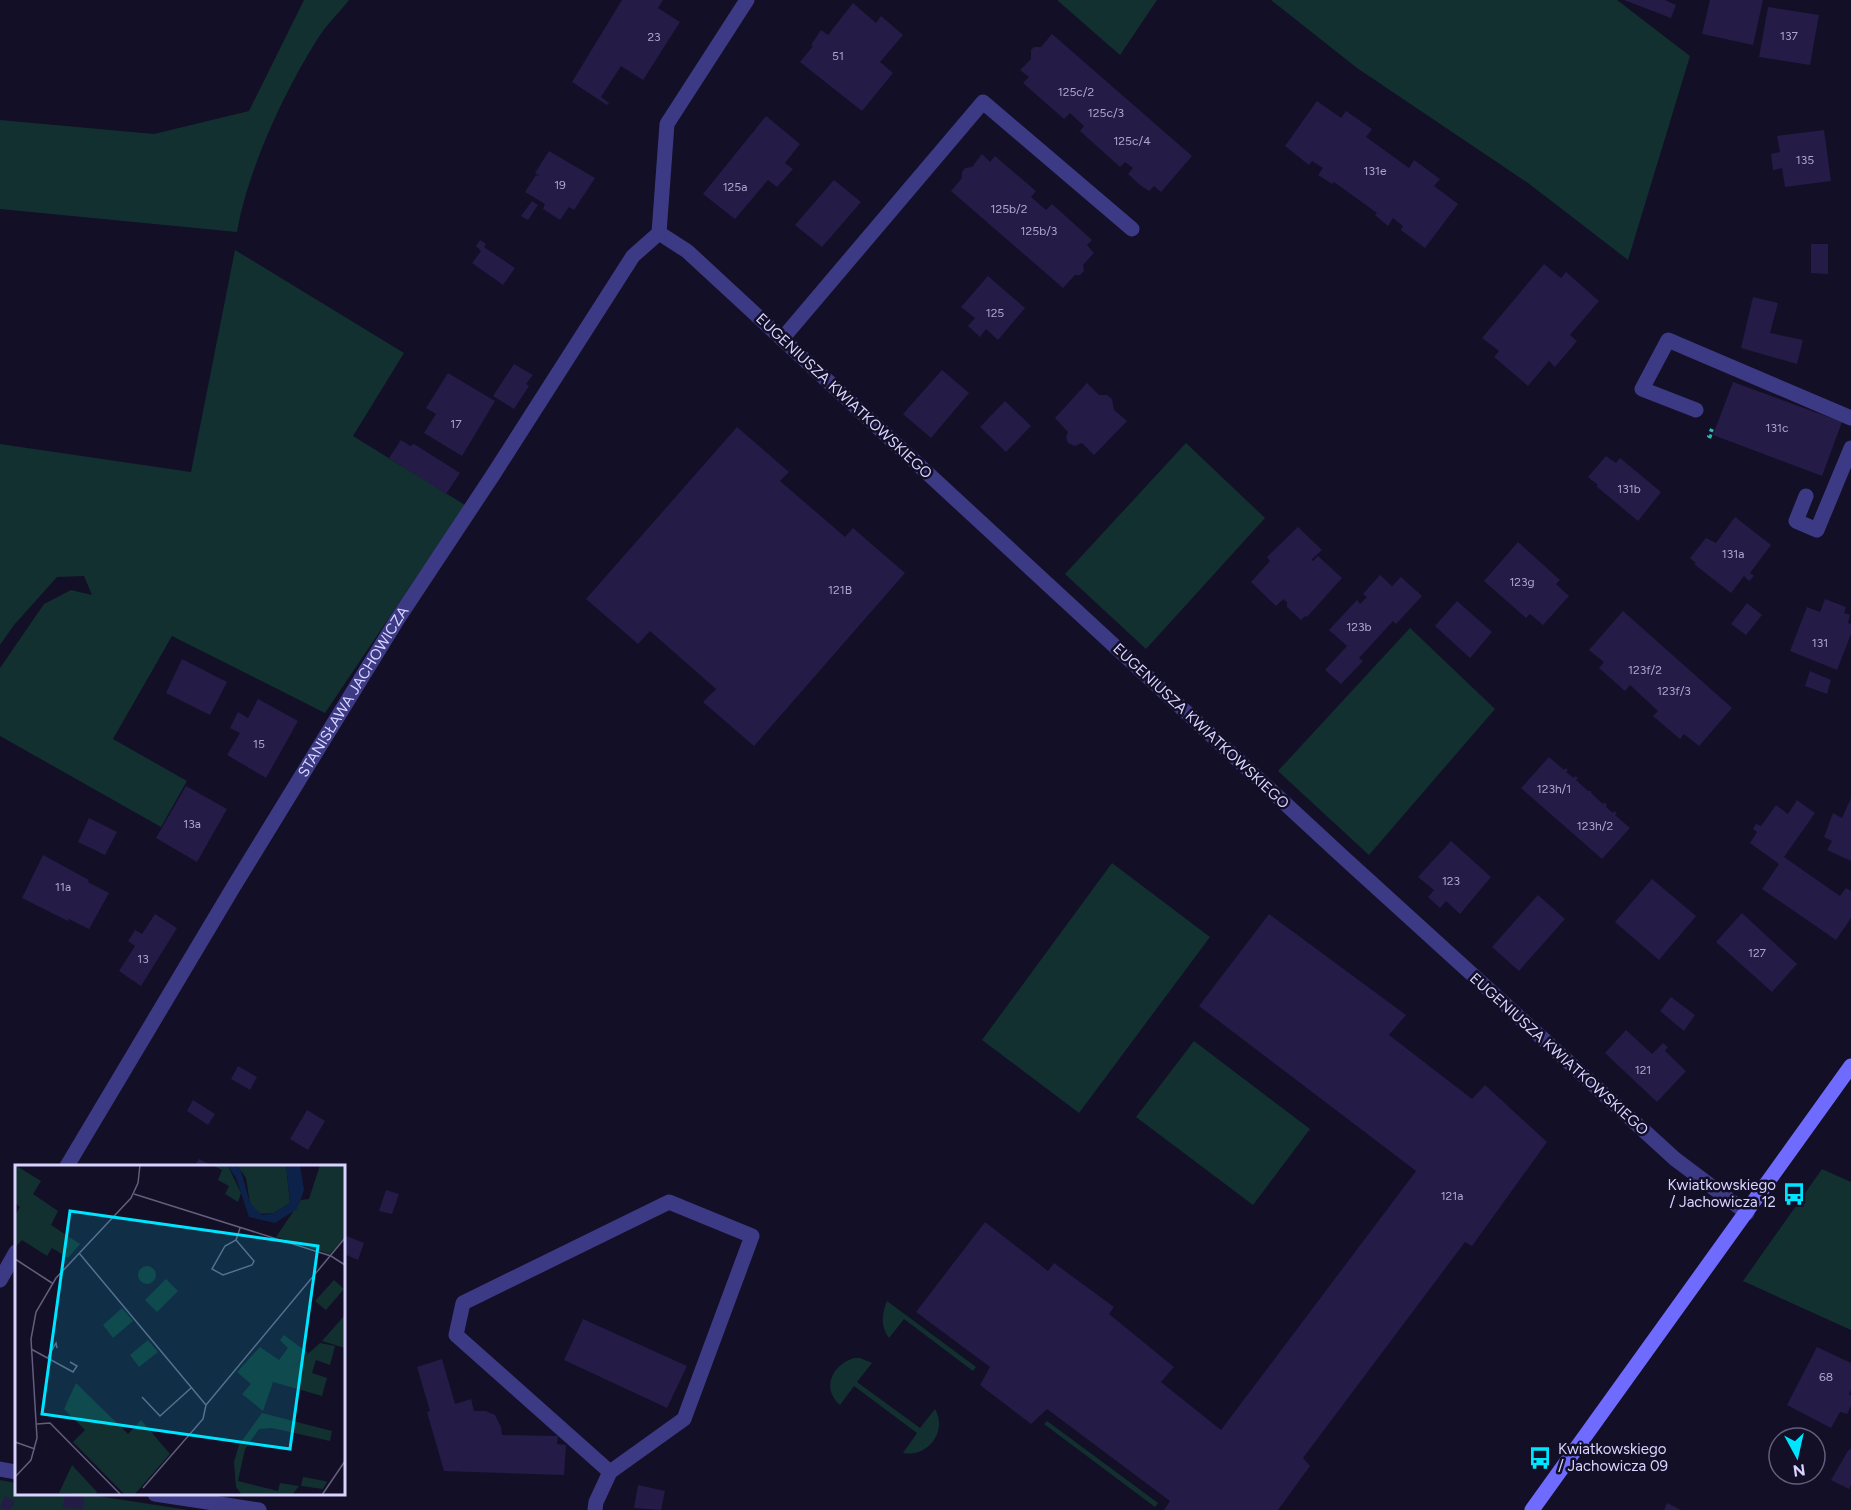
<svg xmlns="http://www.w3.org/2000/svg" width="1851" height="1510" viewBox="0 0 1851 1510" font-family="Figtree,sans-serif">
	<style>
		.green { fill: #12302f }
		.building { fill: #241b47 }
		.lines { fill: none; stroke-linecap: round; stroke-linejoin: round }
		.path { stroke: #2fb8b0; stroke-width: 4; stroke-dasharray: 3 4.5; stroke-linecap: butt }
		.lane { stroke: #3d3a85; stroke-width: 15 }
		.street { stroke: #3d3a85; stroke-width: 15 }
		.secondary { stroke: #6f6bff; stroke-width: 15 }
		.labels { text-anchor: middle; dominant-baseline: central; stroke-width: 5; stroke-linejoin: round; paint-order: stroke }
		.number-label { font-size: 12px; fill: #aca6d1 }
		.street-label { font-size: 15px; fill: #d9d4ff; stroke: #130f26 }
		.poi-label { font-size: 15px; fill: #d9d4ff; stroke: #130f26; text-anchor: end }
		.inset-road { fill: none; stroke: #625e7d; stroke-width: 1.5 }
		.view { fill: #00e5ff; fill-opacity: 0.15; stroke: #00e5ff; stroke-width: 3 }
		.inset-edge { fill: none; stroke: #d9d4ff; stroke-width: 3 }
	</style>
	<rect width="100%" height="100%" fill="#130f26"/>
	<g class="green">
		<path d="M304,0H349C338,14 324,27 315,43C282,96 248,170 237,232L0,209V120L154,134L249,111Z"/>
		<polygon points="1057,0 1157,0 1120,55"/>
		<polygon points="1271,0 1617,0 1690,56 1628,260 1528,183 1357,68"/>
		<polygon points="235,250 404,353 353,436 465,505 325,713 172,636 113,739 187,781 161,827 0,736 0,668 44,604 71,590 92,595 84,576 57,577 14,625 0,645 0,444 191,472"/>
		<polygon points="1186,443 1265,518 1146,649 1065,574"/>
		<polygon points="1410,628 1495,709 1369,855 1278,771"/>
		<polygon points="1112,863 1210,937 1079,1113 982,1040"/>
		<polygon points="1194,1041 1310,1129 1253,1205 1136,1117"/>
		<polygon points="1822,1169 1851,1182 1851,1330 1743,1281"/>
		<path d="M887,1301L976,1367L973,1371L904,1319L889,1338C880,1326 882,1314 887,1301Z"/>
		<path d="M854,1358H860L872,1363L857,1382L920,1428L935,1409C948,1431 928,1458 903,1453L917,1433L854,1386L840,1405C821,1388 832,1365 854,1358Z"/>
		<polygon points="1047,1421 1158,1503 1155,1507 1044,1424"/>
		<polygon points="0,1480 16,1483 16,1494 85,1494 188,1510 0,1510"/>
	</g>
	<g class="building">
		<polygon points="622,0 663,0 658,8 680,22 643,80 621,66 601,97 609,103 607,105 572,82"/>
		<polygon points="1624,0 1665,0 1676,5 1671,18"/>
		<polygon points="1710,0 1763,0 1753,45 1702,34"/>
		<polygon points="853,3 876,23 881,16 903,35 880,62 893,73 862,111 800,62 813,46 811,45 821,30 828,35"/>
		<polygon points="1768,7 1819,15 1810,65 1759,57"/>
		<polygon points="1052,34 1192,156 1161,192 1154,186 1149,191 1140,185 1128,174 1133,168 1125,162 1120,167 1080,131 1084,126 1070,113 1064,119 1023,83 1029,77 1020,70 1031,59 1031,50 1034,47 1041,47"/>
		<polygon points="1317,101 1341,118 1346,111 1372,129 1366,137 1409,168 1414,160 1440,179 1434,186 1458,204 1425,248 1401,230 1403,226 1393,218 1388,226 1375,215 1377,213 1334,182 1332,184 1318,175 1323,168 1312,161 1309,165 1285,146"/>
		<polygon points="766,116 800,144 785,163 793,169 777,187 768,180 735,219 703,194"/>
		<polygon points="1824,130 1831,181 1785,187 1782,168 1773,170 1771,154 1780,152 1777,136"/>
		<polygon points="549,151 595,178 574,210 569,207 560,220 543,209 545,204 525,192 536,175 540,176 535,173"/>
		<polygon points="982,154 990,162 995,156 1036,191 1031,197 1046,210 1052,204 1092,240 1087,245 1094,253 1083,265 1084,271 1080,275 1075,275 1063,288 951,191 962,178 962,172 965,168 972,167"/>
		<polygon points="834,180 861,202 822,247 795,225"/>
		<polygon points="532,201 538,205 528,220 521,216"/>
		<polygon points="480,240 486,244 484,247 515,268 503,285 472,263 481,251 476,246"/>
		<polygon points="1811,244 1828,244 1828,274 1811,273"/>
		<polygon points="1544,264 1561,278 1566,272 1599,301 1570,335 1577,341 1555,367 1549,361 1528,386 1494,357 1499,351 1482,338"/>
		<polygon points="988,276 1025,308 998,340 986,329 980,337 968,326 975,318 961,307"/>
		<polygon points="1753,297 1778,303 1770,333 1803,340 1797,364 1741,348"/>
		<polygon points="514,364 533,375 526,384 529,386 514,409 493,396"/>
		<polygon points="942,370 969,393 931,438 903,414"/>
		<polygon points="448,373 495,401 462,456 424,433 436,414 426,408"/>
		<polygon points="1733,382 1842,422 1822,476 1713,435"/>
		<polygon points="1087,383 1099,395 1107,395 1112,399 1114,410 1127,421 1094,455 1082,443 1075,446 1068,443 1066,437 1068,432 1055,418"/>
		<polygon points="1005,401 1031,426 1006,452 980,427"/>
		<polygon points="737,427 789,472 780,481 845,537 853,528 905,573 754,746 703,702 716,689 650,631 638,644 586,599"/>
		<polygon points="401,440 410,446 414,444 460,473 446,494 389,458"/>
		<polygon points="1606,456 1616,463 1620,458 1661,492 1638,521 1596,486 1598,485 1588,477"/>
		<polygon points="1735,517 1771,545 1750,573 1754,576 1749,581 1744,576 1731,593 1694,564 1696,563 1690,558 1706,538 1716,543"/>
		<polygon points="1298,527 1322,550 1311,560 1313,561 1318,556 1342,578 1307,617 1305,616 1301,620 1287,607 1287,602 1284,600 1285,598 1276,606 1251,582 1270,561 1267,557"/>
		<polygon points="1518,542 1560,580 1556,584 1569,596 1543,625 1530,614 1526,618 1484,581"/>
		<polygon points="1380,575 1392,586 1401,577 1422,596 1396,624 1393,621 1359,658 1363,661 1341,684 1325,670 1347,646 1329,630 1357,600 1360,604 1367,597 1363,594"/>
		<polygon points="1825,599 1846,607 1844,613 1850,615 1848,623 1851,624 1851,634 1837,670 1790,651 1807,607 1820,612"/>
		<polygon points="1457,601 1492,632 1470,658 1435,626"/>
		<polygon points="1747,603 1762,615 1746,635 1731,624"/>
		<polygon points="1623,611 1732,708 1699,746 1684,734 1680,739 1653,716 1658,711 1630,685 1625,691 1599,668 1604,662 1589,650"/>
		<polygon points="182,659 227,682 210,715 166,693"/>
		<polygon points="1810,671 1831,680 1827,694 1805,686"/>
		<polygon points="258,699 298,721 266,778 227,755 240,733 230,728 238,712 248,718"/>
		<polygon points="1549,757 1564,770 1565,768 1568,770 1566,772 1574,778 1575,776 1578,778 1576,780 1588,791 1591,791 1591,793 1603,804 1604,802 1607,805 1606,807 1613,813 1614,811 1617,813 1615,815 1630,828 1602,859 1521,788"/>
		<polygon points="186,786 227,809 197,862 156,838"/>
		<polygon points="1851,798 1851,861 1827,850 1832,841 1824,837 1833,813 1842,818"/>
		<polygon points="1797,800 1815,813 1784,857 1840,896 1846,888 1851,891 1851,918 1836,940 1762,889 1779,864 1750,843 1757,832 1753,829 1756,824 1761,826 1776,805 1788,814"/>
		<polygon points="89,818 117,832 105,855 78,842"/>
		<polygon points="1451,841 1491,877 1460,914 1446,901 1440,908 1428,897 1434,890 1418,877"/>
		<polygon points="43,855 89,880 88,882 109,893 89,929 69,919 68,921 22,898"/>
		<polygon points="1652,879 1696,916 1659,960 1615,922"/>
		<polygon points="1538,895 1565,919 1519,971 1492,947"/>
		<polygon points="1742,913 1797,964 1772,992 1716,942"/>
		<polygon points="155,914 177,928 141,986 119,971 135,946 128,941 130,938 135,930 142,934"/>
		<polygon points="1269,914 1406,1015 1389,1035 1472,1099 1485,1085 1547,1142 1472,1246 1465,1242 1303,1458 1310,1466 1278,1510 1164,1510 1170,1501 1047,1409 1031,1424 980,1385 990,1367 916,1312 985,1222 1048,1271 1054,1263 1114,1307 1109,1314 1174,1367 1161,1382 1221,1430 1416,1171 1199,1006"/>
		<polygon points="1671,997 1695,1015 1684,1031 1660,1011"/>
		<polygon points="1626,1030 1652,1054 1663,1043 1668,1047 1665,1051 1686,1071 1657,1102 1605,1053"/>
		<polygon points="238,1066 257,1077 250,1090 231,1079"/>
		<polygon points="193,1100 215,1114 208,1125 187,1111"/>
		<polygon points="307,1110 325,1121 308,1150 290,1139"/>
		<polygon points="199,1159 213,1166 194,1166"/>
		<polygon points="386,1190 399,1194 392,1214 379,1211"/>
		<polygon points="344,1235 364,1243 358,1260 344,1254"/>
		<polygon points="583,1319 687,1366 667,1408 564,1360"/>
		<polygon points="1817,1347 1851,1363 1851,1390 1849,1394 1851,1396 1851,1406 1847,1414 1840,1412 1831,1428 1787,1405"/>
		<polygon points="442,1359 455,1404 471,1399 474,1411 486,1411 495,1415 501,1427 502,1435 558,1436 557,1444 566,1445 564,1475 444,1471 427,1412 430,1411 417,1367"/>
		<polygon points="1849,1449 1851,1450 1851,1485 1849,1489 1831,1480"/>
		<polygon points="638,1485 665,1491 661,1510 634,1508"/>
		<polygon points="65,1495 84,1497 83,1509 63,1507"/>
		<polygon points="5,1496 15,1502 10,1510 0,1508"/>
		<polygon points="1667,1503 1681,1510 1664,1510"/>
	</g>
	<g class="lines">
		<polyline class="path" points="1712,429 1709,436 1715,438"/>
		<g class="lane">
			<polyline points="1696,410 1642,389 1668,340 1851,418"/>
			<polyline points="1806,496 1796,521 1817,530 1851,448"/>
			<polyline points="595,1510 596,1502 610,1472 684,1419 752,1236 669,1202 463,1303 456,1335 610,1472"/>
		</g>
		<g class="street">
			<polyline points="659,233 687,251 1343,857 1629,1117 1675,1159 1747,1213"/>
			<polyline points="659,233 667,124 747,0"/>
			<polyline points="782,339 983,102 1132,229"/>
			<path id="s1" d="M67,1166L234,886L397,620L493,475L633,256L659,233"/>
			<polyline points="0,1280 16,1252"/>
			<polyline points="0,1469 16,1472"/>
			<polyline points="155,1494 259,1510"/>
		</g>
		<polyline class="secondary" points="1532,1510 1851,1066"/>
	</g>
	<defs>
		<g id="bus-bare" transform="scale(1.8)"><path d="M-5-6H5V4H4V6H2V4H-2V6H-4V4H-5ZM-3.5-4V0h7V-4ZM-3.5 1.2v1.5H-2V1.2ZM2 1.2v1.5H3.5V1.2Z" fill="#00e5ff" stroke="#130f26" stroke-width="2.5" paint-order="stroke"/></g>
	</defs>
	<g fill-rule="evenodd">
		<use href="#bus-bare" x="1794" y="1194"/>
		<use href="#bus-bare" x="1540" y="1458"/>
	</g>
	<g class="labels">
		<g class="number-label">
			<text x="1789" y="36">137</text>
			<text x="654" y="37">23</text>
			<text x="838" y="56">51</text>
			<text x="1076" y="92">125c/2</text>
			<text x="1106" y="113">125c/3</text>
			<text x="1132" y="141">125c/4</text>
			<text x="1805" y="160">135</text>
			<text x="1375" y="171">131e</text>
			<text x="560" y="185">19</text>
			<text x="735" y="187">125a</text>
			<text x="1009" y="209">125b/2</text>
			<text x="1039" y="231">125b/3</text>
			<text x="995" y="313">125</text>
			<text x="456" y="424">17</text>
			<text x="1777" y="428">131c</text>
			<text x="1629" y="489">131b</text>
			<text x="1733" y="554">131a</text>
			<text x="1522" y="582">123g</text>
			<text x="840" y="590">121B</text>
			<text x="1359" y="627">123b</text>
			<text x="1820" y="643">131</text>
			<text x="1645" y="670">123f/2</text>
			<text x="1674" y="691">123f/3</text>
			<text x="259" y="744">15</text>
			<text x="1554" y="789">123h/1</text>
			<text x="192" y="824">13a</text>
			<text x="1595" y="826">123h/2</text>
			<text x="1451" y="881">123</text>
			<text x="63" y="887">11a</text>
			<text x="1757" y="953">127</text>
			<text x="143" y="959">13</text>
			<text x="1643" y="1070">121</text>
			<text x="1452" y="1196">121a</text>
			<text x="1826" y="1377">68</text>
		</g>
		<g class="street-label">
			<text transform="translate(844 396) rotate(43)">EUGENIUSZA KWIATKOWSKIEGO</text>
			<text stroke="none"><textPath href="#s1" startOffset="554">STANISŁAWA JACHOWICZA</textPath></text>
			<text transform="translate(1201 726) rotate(43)">EUGENIUSZA KWIATKOWSKIEGO</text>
			<text transform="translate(1559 1054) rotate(42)">EUGENIUSZA KWIATKOWSKIEGO</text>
		</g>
		<g class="poi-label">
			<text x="1776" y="1185">Kwiatkowskiego<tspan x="1776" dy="17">/ Jachowicza 12</tspan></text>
			<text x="1558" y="1449" text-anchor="start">Kwiatkowskiego<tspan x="1558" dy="17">/ Jachowicza 09</tspan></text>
		</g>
	</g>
	<g transform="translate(15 1165)">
		<rect width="330" height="330" fill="#130f26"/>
		<path d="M0,0L26,16L18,29L43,46L36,60L65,79L53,93L37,83L32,91L7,75L0,82V50L5,42L0,38ZM197,0L213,1L226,28L223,37L210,29L214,21L203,15L207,5ZM222,0H271L275,38L259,48L243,49L235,38L231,13ZM305,0H330V72L315,89L261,72L286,35L294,34ZM123 110a9 9 0 1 1 18 0a9 9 0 1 1-18 0ZM151,114L163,126L142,147L130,135ZM319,115L329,124L311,145L300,136ZM107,143L118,156L98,173L88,160ZM330,150V183L307,176ZM269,170L293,188L275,205L305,178L320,181L315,200L301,195L297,208L312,213L307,231L258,217L248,246L227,229L236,219L222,207L245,182L264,195L273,183L265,175ZM133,175L143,187L124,202L115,190ZM61,218L113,269L126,255L155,289L119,330H110L58,277L70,265L49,244ZM247,248L317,266L315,276L257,263L244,264L230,284L223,316L263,326L265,318L284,321L277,330H227L221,322L219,297L224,280ZM57,300L82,327L80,330L44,328ZM288,312L310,316L312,317L308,324L286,321Z" fill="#12302f"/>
		<path d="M212,0H222L226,6L235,38L247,50L259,48L275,38L271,0H285L289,25L282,44L260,58L234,52L221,13Z" fill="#0c2248"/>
		<path class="inset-road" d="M119,29L316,91L330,100M221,75L239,96L237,100L208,110L197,104L210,81L221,75L225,63M64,88L191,240M0,94L37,118M16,184L58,207L62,201L55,197M33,192L41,178L42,183M127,232L145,251L176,223M191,240L330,73M22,259L35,258L106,330M0,277L20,284M0,312L16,295L22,273L16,174L21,147L41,113L116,33L123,18L125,0M128,323L188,254L191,240M307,330L330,296"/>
		<path class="view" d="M55,46L303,81L275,284L27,249Z"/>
		<rect width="330" height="330" class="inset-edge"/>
	</g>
	<g transform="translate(1797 1456) rotate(172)"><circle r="28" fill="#130f26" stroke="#625e7d" stroke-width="1.5"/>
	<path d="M0-4.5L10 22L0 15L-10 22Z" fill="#00e5ff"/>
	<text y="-9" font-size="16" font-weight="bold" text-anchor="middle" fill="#d9d4ff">N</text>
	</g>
</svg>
